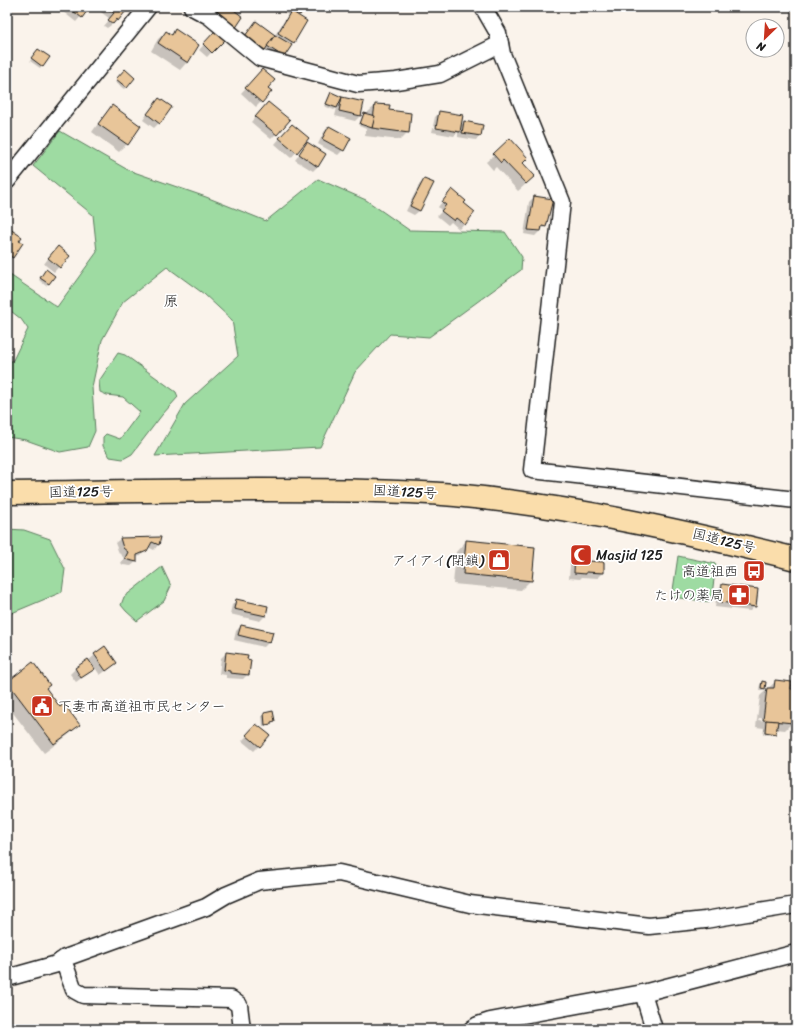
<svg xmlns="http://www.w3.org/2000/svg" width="803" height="1036" viewBox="0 0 803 1036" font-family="Sriracha,'Klee One',sans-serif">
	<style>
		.green { fill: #9edba2; stroke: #5d7c5f }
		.shadow { fill: #0003; fill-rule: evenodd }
		.building { fill: #e8c599; stroke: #1c1c1c }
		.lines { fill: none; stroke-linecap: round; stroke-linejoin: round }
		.minor-casing { stroke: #1c1c1c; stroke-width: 19 }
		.highway-casing { stroke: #1c1c1c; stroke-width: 25 }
		.minor { stroke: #fff; stroke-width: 16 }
		.highway { stroke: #faddab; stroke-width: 22 }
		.labels { text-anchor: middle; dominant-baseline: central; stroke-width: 3.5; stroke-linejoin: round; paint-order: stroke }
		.street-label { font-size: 14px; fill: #1c1c1c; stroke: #fff }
		.poi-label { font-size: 14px; fill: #1c1c1c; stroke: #fff; text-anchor: end }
		.neighbourhood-label { font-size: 15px; fill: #1c1c1c; stroke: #fff }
	</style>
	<rect width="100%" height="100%" fill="#faf3eb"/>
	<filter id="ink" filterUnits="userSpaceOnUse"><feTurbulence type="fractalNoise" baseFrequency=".025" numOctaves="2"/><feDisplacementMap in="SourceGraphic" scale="8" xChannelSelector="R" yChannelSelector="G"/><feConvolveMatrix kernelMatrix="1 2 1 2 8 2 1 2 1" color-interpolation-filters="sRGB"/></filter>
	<g filter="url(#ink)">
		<g class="green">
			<polygon points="60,131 128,170 206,197 266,221 318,179 366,200 409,230 505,232 522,257 521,270 429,337 390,334 355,372 320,447 155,456 185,404 238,356 232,320 204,294 167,267 123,302 102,340 92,387 95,431 88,447 60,452 26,440 7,437 7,364 13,360 28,329 21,319 7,308 7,275 10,275 57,307 97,252 93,215 33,166"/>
			<polygon points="118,353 125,355 176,392 178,397 162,415 132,454 123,459 110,457 103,446 103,437 106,434 120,439 140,412 123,397 107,395 100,392 99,381"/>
			<polygon points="7,529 24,530 50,539 65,569 62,592 7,615"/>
			<polygon points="678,556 716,564 711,602 672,597"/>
			<polygon points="162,567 171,586 164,601 137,621 126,611 121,605 124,597"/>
		</g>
		<g class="shadow">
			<polygon points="57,7 89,7 76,22"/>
			<polygon points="105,7 127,7 118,20 107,28 104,26 110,19 101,12"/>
			<polygon points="216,7 228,7 235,12 236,10 231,7 248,7 240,15 208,19"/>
			<polygon points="285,7 304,7 298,17 293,42 278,61 241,41 256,22 275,35 288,15 282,12"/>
			<polygon points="175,31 187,62 180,70 151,51 158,39 166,32 171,35"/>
			<polygon points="215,33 223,40 207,57 199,50"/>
			<polygon points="36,52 48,58 40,68 30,61"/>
			<polygon points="125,71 134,78 124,89 115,82"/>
			<polygon points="258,75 261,102 256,107 241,93"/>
			<polygon points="331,93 339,102 343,98 363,103 360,116 355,121 335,116 337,108 334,110 324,106"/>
			<polygon points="154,104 159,123 154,128 143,120"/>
			<polygon points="376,105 388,111 408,132 400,140 365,136 366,129 359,126 362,116 364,114 368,115 368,112"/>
			<polygon points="112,106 127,144 119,152 92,132 105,114"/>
			<polygon points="263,108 276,134 271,139 251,122"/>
			<polygon points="440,112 460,126 464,122 480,135 476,140 458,137 458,132 454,136 432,132 433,128 457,132 457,130 433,126 435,117"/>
			<polygon points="329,127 343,150 338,155 318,144 324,132"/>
			<polygon points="287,130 308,138 291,158 275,144"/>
			<polygon points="308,143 318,166 313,171 295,160"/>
			<polygon points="494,155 522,163 526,184 518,191 496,167 493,170 486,162"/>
			<polygon points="424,180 419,211 414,215 406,211 419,185"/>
			<polygon points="447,196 462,203 474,213 459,229 451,222 448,225 437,216 442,211 438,207"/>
			<polygon points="534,197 545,226 535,236 524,234 529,202"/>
			<polygon points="7,228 18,241 22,244 7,262"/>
			<polygon points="53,252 68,256 54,272 44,264"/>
			<polygon points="44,273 54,276 46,286 39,280"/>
			<polygon points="159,538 158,545 154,550 148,547 141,556 136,557 136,562 131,566 123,565 121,563 124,558 119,553 115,543 120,539"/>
			<polygon points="466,541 531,580 521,590 453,584 456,552"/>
			<polygon points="576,549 587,562 603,563 603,573 598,578 582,577 580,579 569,578 571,554"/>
			<polygon points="722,585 755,606 750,611 715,607 717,590"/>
			<polygon points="237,600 267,607 265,616 260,621 230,614 232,605"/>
			<polygon points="241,626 269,642 264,647 234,640 236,631"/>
			<polygon points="226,653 248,674 243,679 226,678 226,675 219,674 221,658"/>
			<polygon points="95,655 111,667 100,675 91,662 90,663 94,669 76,682 70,674 75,669 88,661"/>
			<polygon points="32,664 45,688 60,708 79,725 68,735 44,753 7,705 7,683"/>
			<path d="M776,681L790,690H796V716L793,719V722L785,730L776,729L775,733L773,735L763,734L764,728L756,727L760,696ZM759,718L768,719L766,721L758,720Z"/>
			<polygon points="762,682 764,688 762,691 759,690 760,684"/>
			<polygon points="264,714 273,721 268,726 263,727 262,716"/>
			<polygon points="252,730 259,746 254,751 242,741"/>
		</g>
		<g class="building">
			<polygon points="68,7 90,7 82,18"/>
			<polygon points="105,7 129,7 118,21 117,19 113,24 108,20 114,13"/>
			<polygon points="217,7 230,7 243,17 235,29 212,13"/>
			<polygon points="287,7 305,7 300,15"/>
			<polygon points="291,11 307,21 294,43 278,33"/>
			<polygon points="256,21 275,35 265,50 245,36"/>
			<polygon points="175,29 199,45 188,63 158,43 166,31 172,35"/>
			<polygon points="215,31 225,40 212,53 203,44"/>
			<polygon points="275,35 292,45 284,57 267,46"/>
			<polygon points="38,49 50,57 43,67 31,58"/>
			<polygon points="125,69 135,78 127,88 116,79"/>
			<polygon points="262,69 275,80 268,88 272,91 262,103 245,88"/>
			<polygon points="331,92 342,97 337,108 326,104"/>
			<polygon points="342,97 364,102 361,116 339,111"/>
			<polygon points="159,98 172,107 160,124 147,114"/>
			<polygon points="268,102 290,120 277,135 255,117"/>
			<polygon points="375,104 390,105 389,110 411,113 409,133 372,128"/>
			<polygon points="112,105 141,126 128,145 98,124"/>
			<polygon points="439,111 463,115 460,132 436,128"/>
			<polygon points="364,113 375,116 372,128 360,124"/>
			<polygon points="464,121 483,125 481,136 462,133"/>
			<polygon points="292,124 309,138 297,153 279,138"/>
			<polygon points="329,126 351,138 344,151 322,139"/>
			<polygon points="510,138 528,158 523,163 535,176 526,184 503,160 501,163 493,154"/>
			<polygon points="307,142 326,154 318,167 299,154"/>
			<polygon points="424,179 434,183 420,211 410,206"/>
			<polygon points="452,189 466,201 464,203 475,212 465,225 456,218 454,221 441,211 446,205 442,202"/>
			<polygon points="534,196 553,199 546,227 542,226 541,231 528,230"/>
			<polygon points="7,227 22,237 19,241 23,243 13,258 7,254"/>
			<polygon points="58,246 70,256 60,268 48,258"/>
			<polygon points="46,269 55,276 49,284 40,278"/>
			<polygon points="161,537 159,545 152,542 147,551 137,555 137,562 128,560 125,558 128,552 123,548 120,538"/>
			<polygon points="466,540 535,547 532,581 463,574"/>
			<polygon points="575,548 588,549 588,561 604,562 604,573 586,572 586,574 574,573"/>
			<polygon points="722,584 758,589 756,607 720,602"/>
			<polygon points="236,599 268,606 266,616 234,609"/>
			<polygon points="241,625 273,632 270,643 238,635"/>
			<polygon points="105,646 117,663 106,671 94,654"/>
			<polygon points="226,652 248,655 247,659 251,660 249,675 230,673 230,671 224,670"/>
			<polygon points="88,659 95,669 81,678 75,668"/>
			<polygon points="33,662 50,685 46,688 60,707 64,704 80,725 54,744 7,682"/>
			<polygon points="775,680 792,682 791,689 796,689 796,716 794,716 793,723 763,720 767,688 774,688"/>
			<polygon points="762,681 766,682 765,689 761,688"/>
			<polygon points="273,711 275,721 271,722 271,724 265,725 264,713"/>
			<polygon points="766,720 778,721 776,734 765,732"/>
			<polygon points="256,724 270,735 260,747 246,735"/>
		</g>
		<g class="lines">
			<g class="minor-casing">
				<g id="minor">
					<polyline points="192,7 209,16 260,58 358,84 396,81 440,74 500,44"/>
					<polyline points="483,7 498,33 502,54 562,202 532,470 796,500"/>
					<polyline points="7,181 148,7"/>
					<polyline points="61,961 66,968 74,990 83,995 231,999 239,1005 242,1029"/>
					<polyline points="7,978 57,964 65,958 206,907 226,895 259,881 339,873 470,904 649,926 705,920 796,905"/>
					<polyline points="643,993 654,1029"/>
					<polyline points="472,1029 478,1025 490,1021 643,993 796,953"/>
				</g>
			</g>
			<g class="highway-casing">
				<path id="highway" d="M7,493C92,492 178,490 263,490C327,490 391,490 455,495C570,506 683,531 796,559"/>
			</g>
			<use href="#minor" class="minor"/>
			<use href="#highway" class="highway"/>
		</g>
	</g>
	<defs>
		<g id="mosque-square" transform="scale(1.15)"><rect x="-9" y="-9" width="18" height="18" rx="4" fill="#c8321e" stroke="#fff"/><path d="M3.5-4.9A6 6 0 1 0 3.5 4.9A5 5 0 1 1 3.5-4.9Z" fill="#fff"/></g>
		<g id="shop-square" transform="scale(1.15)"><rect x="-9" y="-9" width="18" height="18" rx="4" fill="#c8321e" stroke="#fff"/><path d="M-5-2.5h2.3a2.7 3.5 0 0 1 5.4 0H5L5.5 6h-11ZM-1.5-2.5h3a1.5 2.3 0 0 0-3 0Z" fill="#fff"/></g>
		<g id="bus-square" transform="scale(1.15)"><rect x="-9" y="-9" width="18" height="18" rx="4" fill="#c8321e" stroke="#fff"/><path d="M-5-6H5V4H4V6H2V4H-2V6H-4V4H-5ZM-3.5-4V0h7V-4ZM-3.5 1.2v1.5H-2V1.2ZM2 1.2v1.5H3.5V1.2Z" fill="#fff"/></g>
		<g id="pharmacy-square" transform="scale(1.15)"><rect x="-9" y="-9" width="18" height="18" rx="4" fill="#c8321e" stroke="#fff"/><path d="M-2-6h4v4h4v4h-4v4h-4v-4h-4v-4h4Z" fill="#fff"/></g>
		<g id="civic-square" transform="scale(1.15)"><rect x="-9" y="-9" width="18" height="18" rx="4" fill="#c8321e" stroke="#fff"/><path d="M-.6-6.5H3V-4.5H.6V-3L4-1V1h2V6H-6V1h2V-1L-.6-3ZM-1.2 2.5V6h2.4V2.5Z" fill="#fff"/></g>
	</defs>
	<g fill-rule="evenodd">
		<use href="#mosque-square" x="581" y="555"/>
		<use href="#shop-square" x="499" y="560"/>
		<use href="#bus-square" x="754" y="571"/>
		<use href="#pharmacy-square" x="739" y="595"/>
		<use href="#civic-square" x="42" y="706"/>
	</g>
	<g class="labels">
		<g class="street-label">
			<text transform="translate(81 492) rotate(-1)">国道125号</text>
			<text transform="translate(405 492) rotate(3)">国道125号</text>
			<text transform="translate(724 541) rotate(14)">国道125号</text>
		</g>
		<g class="poi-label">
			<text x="596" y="555" text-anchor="start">Masjid 125</text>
			<text x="484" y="560">アイアイ(閉鎖)</text>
			<text x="738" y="571">高道祖西</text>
			<text x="724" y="595">たけの薬局</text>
			<text x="58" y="706" text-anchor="start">下妻市高道祖市民センター</text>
		</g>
		<g class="neighbourhood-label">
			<text x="171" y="301">原</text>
		</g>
	</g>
	<rect width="803" height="1036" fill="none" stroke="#fff" stroke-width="24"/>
	<rect x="12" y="12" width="779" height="1012" fill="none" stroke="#1c1c1c" stroke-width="1.5" filter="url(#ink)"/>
	<g transform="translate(765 38) rotate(205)"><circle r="19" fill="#ffffff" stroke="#a4a4a4"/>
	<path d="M0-3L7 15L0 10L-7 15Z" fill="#c8321e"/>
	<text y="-6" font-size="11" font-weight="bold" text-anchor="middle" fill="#1c1c1c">N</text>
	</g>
</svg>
